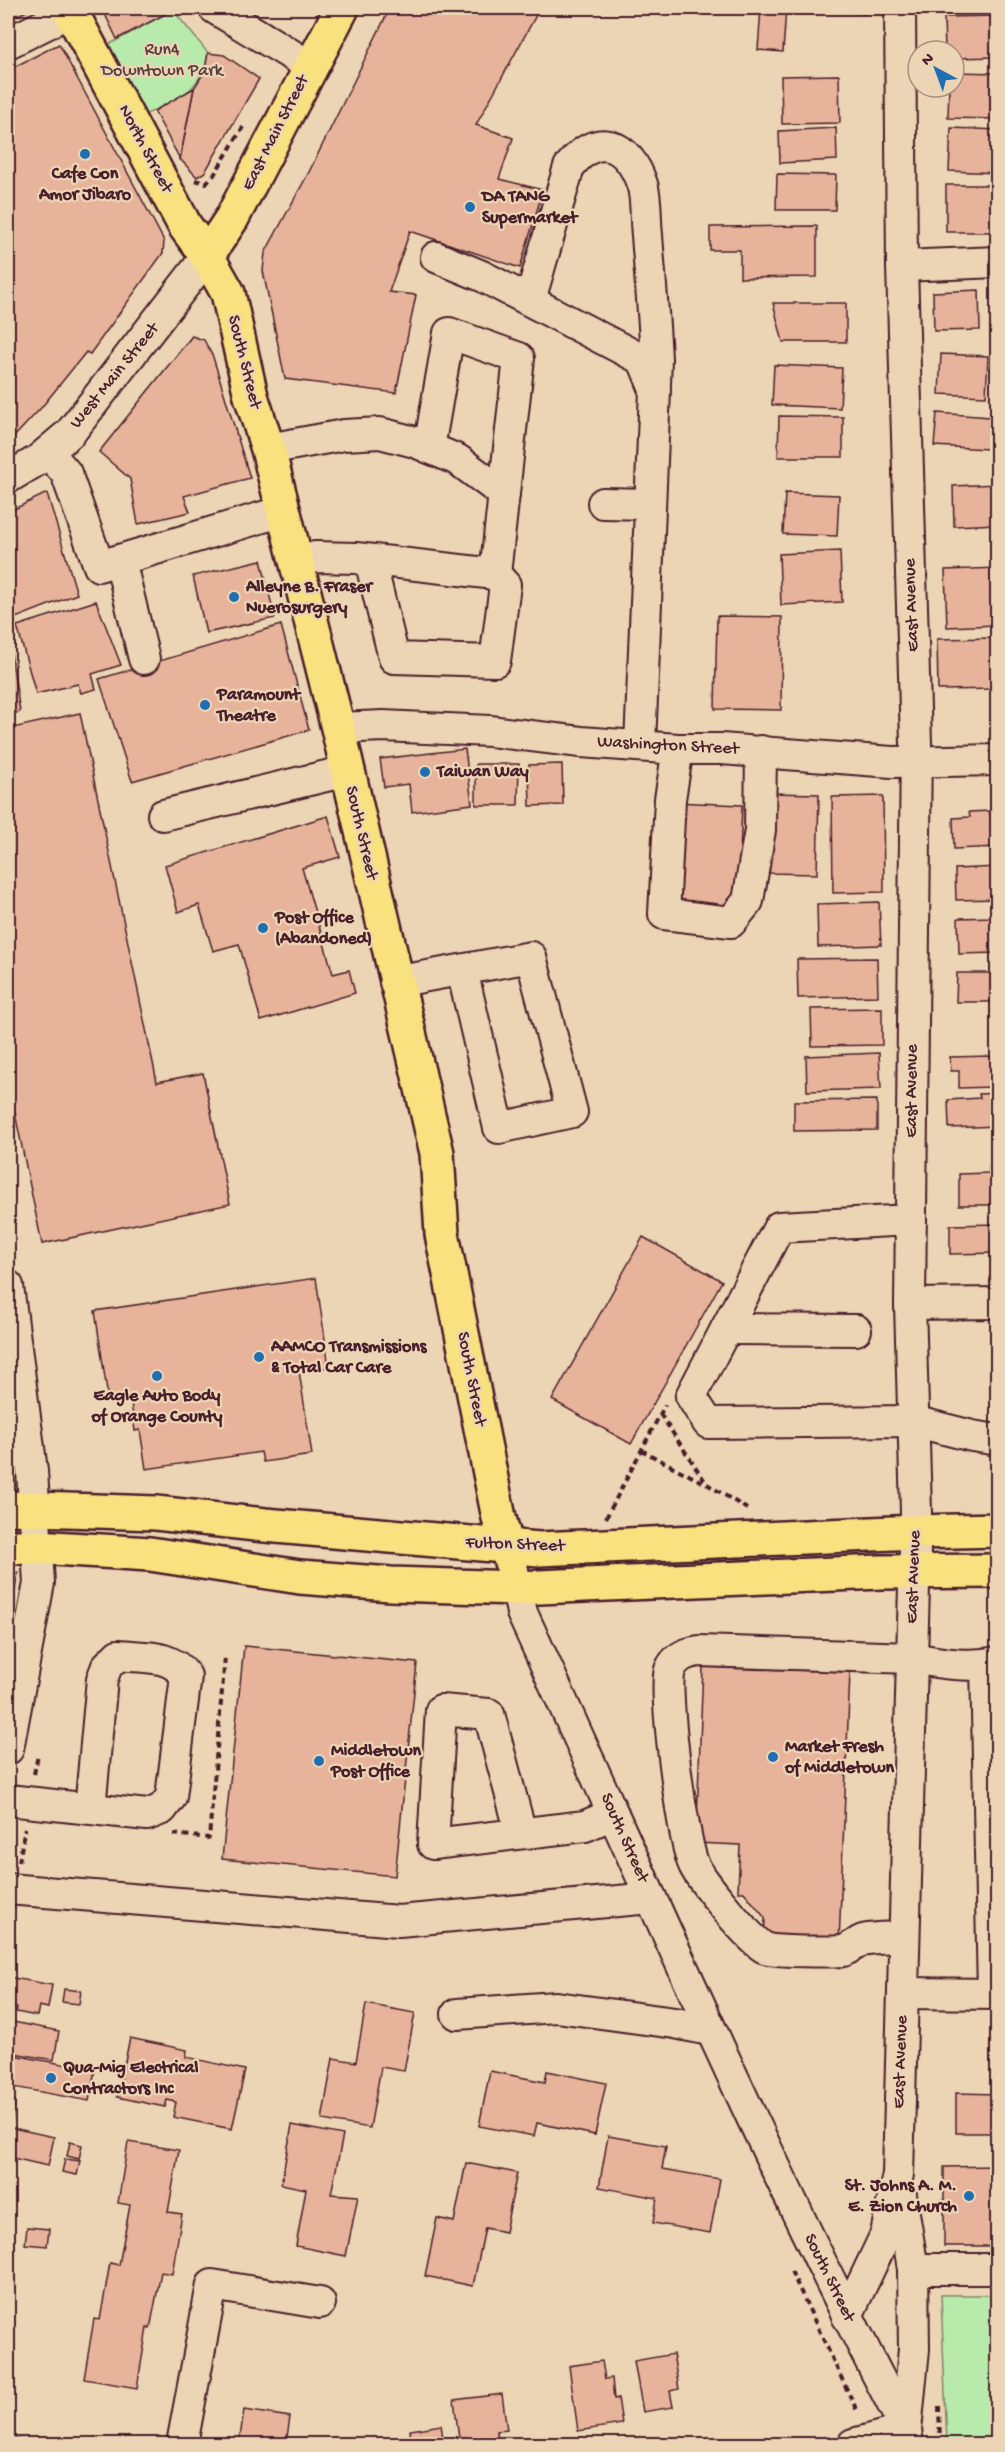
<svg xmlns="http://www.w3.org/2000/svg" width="1005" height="2452" viewBox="0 0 1005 2452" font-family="'Gochi Hand',sans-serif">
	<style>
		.green { fill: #b8ebab; stroke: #81856b; stroke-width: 1.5 }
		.building { fill: #e7b39a; stroke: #4a1f2b; stroke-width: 1.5 }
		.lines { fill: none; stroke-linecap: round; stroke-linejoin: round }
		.minor-casing { stroke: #4a1f2b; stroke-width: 34 }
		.major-casing { stroke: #4a1f2b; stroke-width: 38 }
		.path { stroke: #4a1f2b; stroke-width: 4; stroke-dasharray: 6 4.5; stroke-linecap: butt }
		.minor { stroke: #ebd5b4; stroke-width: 30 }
		.major { stroke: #fae180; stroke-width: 33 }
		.poi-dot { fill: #1f6fb2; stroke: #ebd5b4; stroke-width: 2 }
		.labels { text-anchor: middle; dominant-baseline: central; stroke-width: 4.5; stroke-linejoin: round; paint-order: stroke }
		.park-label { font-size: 18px; fill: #5a3e3e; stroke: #ebd5b4 }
		.street-label { font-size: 18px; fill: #4a1f2b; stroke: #ebd5b4 }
		.poi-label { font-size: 18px; font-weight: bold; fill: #4a1f2b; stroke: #ebd5b4; text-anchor: start }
	</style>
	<rect width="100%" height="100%" fill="#ebd5b4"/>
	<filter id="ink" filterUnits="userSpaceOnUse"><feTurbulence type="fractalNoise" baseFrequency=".0167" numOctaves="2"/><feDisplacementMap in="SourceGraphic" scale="12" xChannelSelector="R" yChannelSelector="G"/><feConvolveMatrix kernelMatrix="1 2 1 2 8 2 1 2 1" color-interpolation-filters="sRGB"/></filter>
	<g filter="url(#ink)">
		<g class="green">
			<path d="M173,10L208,53C202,93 175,99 143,116L108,45Z"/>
			<polygon points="941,2295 997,2295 997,2444 947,2444"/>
		</g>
		<g class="building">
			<polygon points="8,8 33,8 8,20"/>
			<polygon points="102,8 172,8 173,10 117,39"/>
			<polygon points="390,8 540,8 476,125 513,138 499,179 543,190 520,268 410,231 389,292 416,295 396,393 285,379 263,271 265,253 309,172"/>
			<polygon points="707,8 746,8 745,12"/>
			<polygon points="761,8 786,8 783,52 758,50"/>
			<polygon points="809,8 866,8 866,14"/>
			<polygon points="998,16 998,57 954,58 954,51 945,51 944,17"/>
			<polygon points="59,44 164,241 163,253 90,354 86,352 41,408 12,439 8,436 8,70"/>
			<polygon points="208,53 224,55 259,79 205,172 197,177 180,159 194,88 205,71"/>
			<polygon points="954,72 998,73 998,119 948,118 949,87 954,87"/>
			<polygon points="839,75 840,123 782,124 781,76"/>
			<polygon points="194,88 187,123 180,159 154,111"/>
			<polygon points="836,128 837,160 780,163 779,131"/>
			<polygon points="951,128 998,130 998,173 949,171"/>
			<polygon points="777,174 836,175 835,210 776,210"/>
			<rect x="946" y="185" width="52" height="47"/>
			<polygon points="817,226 817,277 740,278 740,250 710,250 710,227"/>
			<polygon points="979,290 980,330 934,331 933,292"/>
			<polygon points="994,300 998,300 998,344 995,344"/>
			<polygon points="773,303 846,303 846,342 783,342"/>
			<polygon points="192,336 204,340 213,357 250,478 184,496 190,512 138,524 130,479 99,452"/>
			<polygon points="941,354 988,356 986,396 939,394"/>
			<polygon points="774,365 842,368 840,408 772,405"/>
			<polygon points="937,413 990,417 988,449 934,446"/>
			<polygon points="779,416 843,417 843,457 778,457"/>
			<polygon points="998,484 998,524 954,526 953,486"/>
			<polygon points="47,493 77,594 8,621 8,512"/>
			<polygon points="785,493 839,495 837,536 783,534"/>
			<polygon points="840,551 842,602 781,605 779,554"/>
			<polygon points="261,560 275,618 206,633 193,576"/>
			<polygon points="998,568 998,625 947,627 945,570"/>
			<polygon points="96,601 121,665 92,674 96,689 81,693 78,684 36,694 17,626"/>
			<polygon points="717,616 782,617 781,710 715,709"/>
			<polygon points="281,625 309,730 132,781 99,679"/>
			<polygon points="8,634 20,712 8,715"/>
			<polygon points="998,638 998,689 938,690 937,639"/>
			<polygon points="80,713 157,1082 203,1073 230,1204 42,1244 8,1079 8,729"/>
			<polygon points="465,749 472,804 412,812 409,784 384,787 380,759"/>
			<polygon points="476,764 519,764 518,805 476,805"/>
			<polygon points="562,764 563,805 530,806 529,765"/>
			<polygon points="769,793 819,794 817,874 767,873"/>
			<polygon points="883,796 884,892 833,893 832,797"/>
			<polygon points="674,802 742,805 738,909 670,907"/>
			<polygon points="990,811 991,819 998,818 998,847 954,849 953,818 970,817 969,812"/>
			<polygon points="328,816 340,857 302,868 333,974 349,970 355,993 261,1021 239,944 213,951 199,905 178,912 165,865"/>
			<polygon points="998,867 998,899 956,900 955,869"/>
			<polygon points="879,902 881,945 818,947 817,904"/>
			<polygon points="994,912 998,912 998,953 959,954 958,918 994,917"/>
			<polygon points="877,958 878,996 798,998 797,959"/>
			<polygon points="957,973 998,973 998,1002 956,1002"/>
			<polygon points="882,1008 882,1045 812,1046 811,1009"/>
			<polygon points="879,1053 881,1089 807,1091 806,1056"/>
			<polygon points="992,1056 993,1087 959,1088 959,1071 951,1071 950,1057"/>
			<polygon points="998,1093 998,1126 949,1128 948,1100 980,1098 979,1094"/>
			<polygon points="877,1100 877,1130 794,1131 794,1101"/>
			<polygon points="989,1167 998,1167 998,1205 959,1205 959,1174 989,1173"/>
			<polygon points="998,1224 998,1253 950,1254 950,1225"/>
			<polygon points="643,1237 722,1281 631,1444 552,1400"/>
			<polygon points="316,1278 329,1367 299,1371 312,1455 263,1462 261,1452 146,1469 140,1430 135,1431 130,1395 108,1398 95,1311"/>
			<polygon points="18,1573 8,1627 8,1574"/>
			<polygon points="244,1646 417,1663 395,1876 222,1859"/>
			<polygon points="703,1667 850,1672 839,1943 764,1940 765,1918 744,1892 738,1892 740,1845 696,1843"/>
			<polygon points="8,1977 52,1985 48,2008 39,2006 37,2016 16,2012 17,2008 8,2006"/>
			<polygon points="64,1989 81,1991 79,2004 62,2002"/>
			<polygon points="366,2004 415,2013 404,2071 381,2067 370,2128 322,2120 333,2058 356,2062"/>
			<polygon points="8,2021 59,2031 54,2060 8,2052"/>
			<polygon points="130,2038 187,2050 186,2057 245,2070 232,2129 173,2117 176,2102 167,2100 165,2107 117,2097"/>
			<polygon points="8,2054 95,2070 89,2101 8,2086"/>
			<polygon points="490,2071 545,2082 547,2071 606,2083 595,2135 537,2123 534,2136 479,2126"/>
			<polygon points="956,2093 998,2094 998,2124 992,2124 992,2133 956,2133"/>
			<polygon points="8,2100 15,2101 11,2125 8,2124"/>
			<polygon points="292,2125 343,2135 331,2194 358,2196 346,2256 296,2246 306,2189 281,2184"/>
			<polygon points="8,2127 54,2137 48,2166 8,2157"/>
			<polygon points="608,2136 666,2146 662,2169 720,2179 710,2233 653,2223 657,2198 599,2187"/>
			<polygon points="70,2142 82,2145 79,2159 67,2156"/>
			<polygon points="128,2142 179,2150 168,2212 182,2214 172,2274 161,2272 150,2329 147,2328 137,2388 84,2379 94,2319 100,2320 110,2263 119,2265 130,2205 118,2203"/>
			<polygon points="65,2159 80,2161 77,2175 62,2172"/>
			<polygon points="466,2163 517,2173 505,2232 485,2228 473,2286 425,2276 437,2218 454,2222"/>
			<polygon points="994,2166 994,2226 998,2226 998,2246 944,2246 944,2167"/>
			<polygon points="8,2191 11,2192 8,2211"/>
			<polygon points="8,2223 12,2224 9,2241 8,2240"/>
			<polygon points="27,2227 49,2229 47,2246 25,2244"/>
			<polygon points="8,2268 15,2269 10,2300 8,2299"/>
			<polygon points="673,2354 679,2389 670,2391 673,2407 643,2412 634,2361"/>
			<polygon points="602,2361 605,2379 612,2378 614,2399 618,2398 622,2424 578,2431 569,2366"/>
			<polygon points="502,2394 507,2430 497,2431 498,2441 467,2444 466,2437 459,2438 454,2400"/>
			<polygon points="244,2410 290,2417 286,2444 239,2444"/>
			<polygon points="441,2425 444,2444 412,2444 410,2430"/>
			<polygon points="8,2438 28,2441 27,2444 8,2444"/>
		</g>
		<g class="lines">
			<g class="minor-casing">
				<g id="minor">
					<polyline points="214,8 310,66"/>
					<polyline points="8,43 52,21"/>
					<polyline points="436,257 482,276 643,360 655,390 640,745"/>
					<polyline points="902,266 998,262"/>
					<path d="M530,300L569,167C597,130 628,143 642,184C647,199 645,219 647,235C650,276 654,318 656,359L655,384"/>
					<polyline points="429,448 449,333 519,358 495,574"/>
					<polyline points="268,449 344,435 380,433 415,442 458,460 504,494"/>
					<polyline points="48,452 66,473 99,566 283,511"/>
					<polyline points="8,478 38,460 70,433 207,256"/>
					<polyline points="603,503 650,504"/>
					<polyline points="120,560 144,659"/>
					<polyline points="296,564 315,557 356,558 495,574 505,585 495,661 394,658 370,560"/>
					<polyline points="338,728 383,726 490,731 581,742 678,749 721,749 892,762 998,760"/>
					<polyline points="678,749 670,799 664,914 731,922 748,901 760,830 761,751"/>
					<polyline points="163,815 347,771"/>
					<polyline points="395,982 411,979 531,957 572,1112 499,1128 462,970"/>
					<polyline points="911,1220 779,1227 691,1396 708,1423 913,1421 972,1436 998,1440"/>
					<polyline points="8,1286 32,1471 39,1583 8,1749"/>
					<polyline points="910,1304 998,1303"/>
					<polyline points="726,1329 856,1330"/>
					<path d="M512,1565L522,1613C647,1886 766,2163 906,2430L908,2444"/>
					<polyline points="986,1664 993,1993"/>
					<path d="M8,1800L147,1815L162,1809L171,1797L186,1676C169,1653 144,1658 118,1655L107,1666L102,1679L90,1809"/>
					<polyline points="521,1833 489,1714 441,1710 433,1844 585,1826 613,1814"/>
					<polyline points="8,1889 399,1921 651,1898"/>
					<path d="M904,1937C891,1938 875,1937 863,1940C856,1943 850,1949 843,1951C831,1952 774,1952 765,1948C751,1942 701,1880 694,1865C683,1843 663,1691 670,1670C675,1657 686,1653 699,1651L912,1658C940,1663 969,1668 998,1662"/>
					<polyline points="903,1993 998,1994"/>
					<polyline points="457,2014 556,2007 675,2023 710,2030"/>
					<polyline points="913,2269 998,2269"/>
					<polyline points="847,2316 886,2234 898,2174 916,1512 910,1304 916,743 902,266 900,8"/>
					<polyline points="182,2444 212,2285 320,2303"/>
					<polyline points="853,2444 906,2430 914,2349 913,2269 901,2195"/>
				</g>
			</g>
			<g class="major-casing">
				<g id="major">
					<polyline points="69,8 185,226 207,256 228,293 251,396 268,449 338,728 437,1153 442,1234 499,1518 511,1562"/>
					<polyline points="207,256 232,218 342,8"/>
					<polyline points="8,1508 156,1513 265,1525 539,1549 915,1532 998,1530"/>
					<polyline points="8,1547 37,1547 150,1554 300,1577 391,1584 517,1588 881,1572 998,1571"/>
				</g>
			</g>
			<g class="path">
				<polyline points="195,180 206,183 214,175 243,127"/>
				<polyline points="660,1414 707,1484 747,1509"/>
				<polyline points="641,1450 706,1484"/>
				<polyline points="606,1518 665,1405"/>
				<polyline points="34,1774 38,1755"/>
				<polyline points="173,1834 209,1838 225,1657"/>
				<polyline points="19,1862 25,1828"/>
				<polyline points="10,1917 8,1930 15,1930"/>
				<polyline points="791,2271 858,2413"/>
				<polyline points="939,2406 940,2444"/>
			</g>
			<use href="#minor" class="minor"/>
			<use href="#major" class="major"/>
		</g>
	</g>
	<g class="poi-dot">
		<circle cx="85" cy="154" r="6"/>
		<circle cx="470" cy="207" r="6"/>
		<circle cx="234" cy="597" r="6"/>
		<circle cx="205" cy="705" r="6"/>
		<circle cx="425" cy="772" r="6"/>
		<circle cx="263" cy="928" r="6"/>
		<circle cx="259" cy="1357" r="6"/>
		<circle cx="157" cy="1376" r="6"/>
		<circle cx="773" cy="1757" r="6"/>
		<circle cx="319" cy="1761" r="6"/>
		<circle cx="51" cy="2078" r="6"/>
		<circle cx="969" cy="2196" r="6"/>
	</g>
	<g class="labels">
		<g class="park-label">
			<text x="162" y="50">Run4<tspan x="162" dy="21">Downtown Park</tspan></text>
		</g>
		<g class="street-label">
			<text transform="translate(276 133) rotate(-63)">East Main Street</text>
			<text transform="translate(145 149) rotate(62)">North Street</text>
			<text transform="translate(244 362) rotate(76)">South Street</text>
			<text transform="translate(115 376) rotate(-51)">West Main Street</text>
			<text transform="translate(912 605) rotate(-92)">East Avenue</text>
			<text transform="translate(668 746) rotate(3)">Washington Street</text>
			<text transform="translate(361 833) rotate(77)">South Street</text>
			<text transform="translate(912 1091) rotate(-90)">East Avenue</text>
			<text transform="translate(471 1379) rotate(79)">South Street</text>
			<text transform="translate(515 1545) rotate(2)">Fulton Street</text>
			<text transform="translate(914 1577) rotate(-88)">East Avenue</text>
			<text transform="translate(624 1838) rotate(66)">South Street</text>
			<text transform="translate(901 2062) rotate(-88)">East Avenue</text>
			<text transform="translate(829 2278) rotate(64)">South Street</text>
		</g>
		<g class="poi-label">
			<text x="85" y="174" text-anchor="middle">Cafe Con<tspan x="85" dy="21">Amor Jibaro</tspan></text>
			<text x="482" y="197">DA TANG<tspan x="482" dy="21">Supermarket</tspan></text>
			<text x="246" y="587">Alleyne B. Fraser<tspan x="246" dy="21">Nuerosurgery</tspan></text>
			<text x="217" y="695">Paramount<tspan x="217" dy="21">Theatre</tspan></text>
			<text x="437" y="772">Taiwan Way</text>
			<text x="275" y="918">Post Office<tspan x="275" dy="21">(Abandoned)</tspan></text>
			<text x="271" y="1347">AAMCO Transmissions<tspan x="271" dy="21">&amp; Total Car Care</tspan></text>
			<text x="157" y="1396" text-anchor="middle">Eagle Auto Body<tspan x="157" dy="21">of Orange County</tspan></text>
			<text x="785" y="1747">Market Fresh<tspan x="785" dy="21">of Middletown</tspan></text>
			<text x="331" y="1751">Middletown<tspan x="331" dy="21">Post Office</tspan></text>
			<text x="63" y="2068">Qua-Mig Electrical<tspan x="63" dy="21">Contractors Inc</tspan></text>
			<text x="957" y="2186" text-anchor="end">St. Johns A. M.<tspan x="957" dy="21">E. Zion Church</tspan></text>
		</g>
	</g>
	<rect width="1005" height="2452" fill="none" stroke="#ebd5b4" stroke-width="30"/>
	<rect x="15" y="15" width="975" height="2422" fill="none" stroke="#4a1f2b" stroke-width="2" filter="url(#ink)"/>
	<g transform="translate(936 69) rotate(319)"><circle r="28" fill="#ebd5b4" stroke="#ab8c7d" stroke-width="1.5"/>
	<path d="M0-4.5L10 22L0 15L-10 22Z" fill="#1f6fb2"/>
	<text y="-9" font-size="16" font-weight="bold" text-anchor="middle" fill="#4a1f2b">N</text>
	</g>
</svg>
